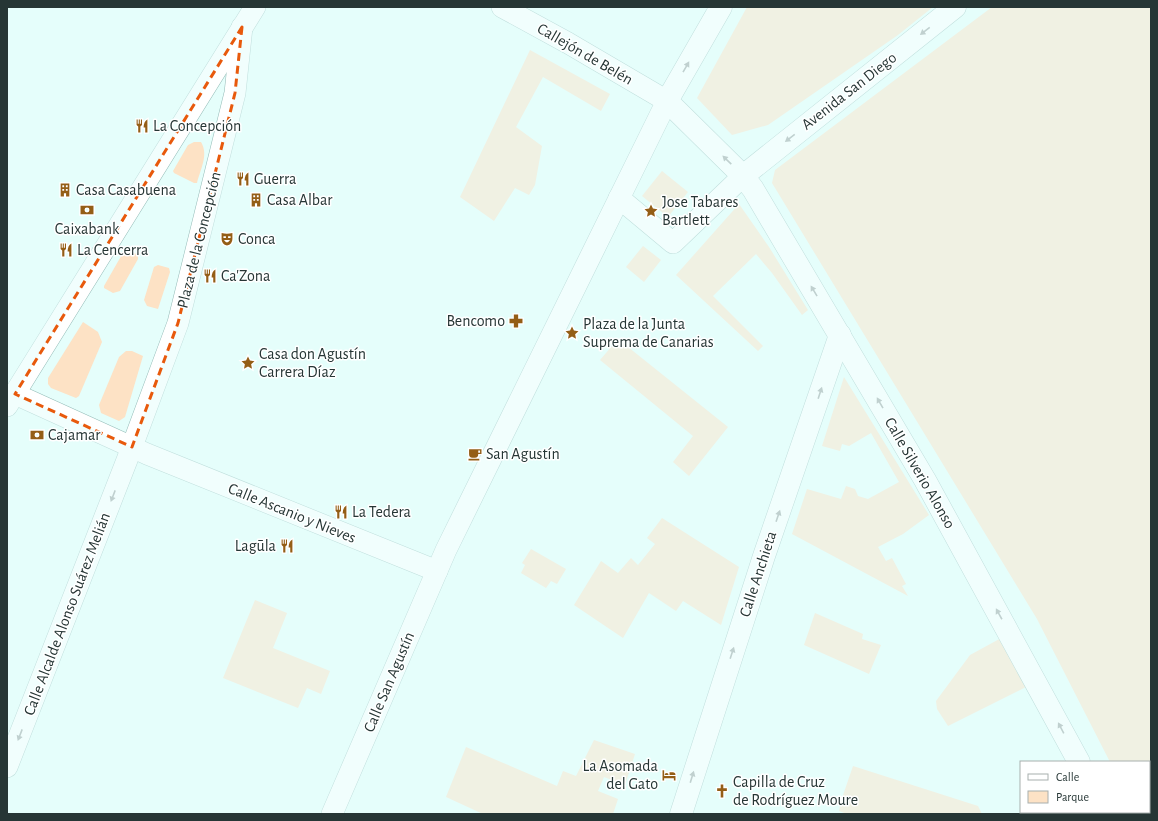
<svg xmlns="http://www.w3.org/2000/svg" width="1158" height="821" viewBox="0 0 1158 821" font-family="'Alegreya Sans',sans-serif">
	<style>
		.green { fill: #fde2c5 }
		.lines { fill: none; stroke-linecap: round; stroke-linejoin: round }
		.pedestrian-casing { stroke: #94bcb8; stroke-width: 22 }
		.minor-casing { stroke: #94bcb8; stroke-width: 23 }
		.pedestrian { stroke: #fff; stroke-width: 21 }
		.minor { stroke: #fff; stroke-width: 22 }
		.oneway { fill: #929a9a }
		.marked { fill: none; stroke: #e8590c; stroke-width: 3; stroke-dasharray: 8 5; stroke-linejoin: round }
		.labels { text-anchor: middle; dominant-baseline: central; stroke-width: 3; stroke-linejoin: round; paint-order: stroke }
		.street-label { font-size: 16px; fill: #263635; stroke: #fff }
		.poi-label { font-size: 16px; fill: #263635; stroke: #fff; text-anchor: start }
	</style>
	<rect width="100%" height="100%" fill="#e5fefb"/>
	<g class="green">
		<polygon points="747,7 933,7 898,35 768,125 732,135 697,98"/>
		<polygon points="992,7 1151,7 1151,814 1137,814 1136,812 1149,812 1149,762 1110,762 1037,619 772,183 775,170"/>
		<polygon points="530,50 610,94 601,111 543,77 516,127 542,146 535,185 529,195 515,188 494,221 460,197"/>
		<path d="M194,142H201C209,155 200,170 197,183H194L174,173L173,171L188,145Z"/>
		<polygon points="662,171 688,192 668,217 642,196"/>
		<polygon points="739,204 769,247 808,310 802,315 772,273 756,254 713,296 763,346 758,351 676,275"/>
		<polygon points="643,246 661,260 644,282 626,267"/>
		<polygon points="129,250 138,255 138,259 120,291 113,293 104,288 104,286 124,251"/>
		<polygon points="158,265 169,268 170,272 158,309 147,306 144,300 154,267"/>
		<polygon points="83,322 98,332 102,342 79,396 76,398 51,388 48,384 48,378"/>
		<polygon points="618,339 728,427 689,476 673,462 693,436 600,360"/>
		<polygon points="126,351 132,351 143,356 125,417 119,421 101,413 99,405 119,357"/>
		<polygon points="844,377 929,515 903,534 878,547 886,561 892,558 906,584 902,586 908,596 792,534 807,489 841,499 846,486 855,489 858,496 868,499 899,482 871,433 849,446 842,444 840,451 822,446"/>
		<polygon points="662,518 739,567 721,625 683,601 676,611 649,593 623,638 574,605 601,561 618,573 631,558 638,565 655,544 647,538"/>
		<polygon points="531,549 566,569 557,584 551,581 546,588 521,573 525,565 522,563"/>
		<polygon points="255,600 287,613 273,648 330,671 321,694 307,688 298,708 223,678"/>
		<polygon points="815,613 863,634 862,639 881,645 869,674 804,645"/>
		<polygon points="1003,637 1026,687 948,726 937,709 936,701 970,655"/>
		<polygon points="594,740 635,754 625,785 604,777 598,791 618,799 613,814 483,814 446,797 466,747 557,786 563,771 576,776"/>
		<polygon points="853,766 978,806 982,814 847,814 839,811 842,798"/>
	</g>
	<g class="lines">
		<g class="pedestrian-casing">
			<g id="pedestrian">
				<polyline points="619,198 673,243 743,176"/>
				<polyline points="15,394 147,454 437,571"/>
				<polyline points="7,406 255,7"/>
				<polyline points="7,767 127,460 178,323 235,93 242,27"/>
				<polyline points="332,814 446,550 667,101 568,43 502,7"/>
			</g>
		</g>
		<g class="minor-casing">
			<g id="minor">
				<polyline points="721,7 667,101 743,176 753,189 925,480 1079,762"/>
				<polyline points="743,176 955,7"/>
				<polyline points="1106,812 1107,814"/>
				<polyline points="681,814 764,556 840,335"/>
			</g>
		</g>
		<use href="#pedestrian" class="pedestrian"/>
		<use href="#minor" class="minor"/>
	</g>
	<defs><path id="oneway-solid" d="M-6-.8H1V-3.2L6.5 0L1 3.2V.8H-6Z"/></defs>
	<g class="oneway">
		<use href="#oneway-solid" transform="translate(925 31) rotate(142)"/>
		<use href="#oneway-solid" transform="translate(686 67) rotate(-60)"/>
		<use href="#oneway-solid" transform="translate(790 138) rotate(142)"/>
		<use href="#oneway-solid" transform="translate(727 160) rotate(-136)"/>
		<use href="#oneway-solid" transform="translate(814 291) rotate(-121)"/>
		<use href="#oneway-solid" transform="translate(820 393) rotate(-72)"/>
		<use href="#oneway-solid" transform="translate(880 403) rotate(-120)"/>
		<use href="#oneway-solid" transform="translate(113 496) rotate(111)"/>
		<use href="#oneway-solid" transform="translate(778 516) rotate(-71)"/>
		<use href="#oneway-solid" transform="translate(999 614) rotate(-119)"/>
		<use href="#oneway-solid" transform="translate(732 653) rotate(-72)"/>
		<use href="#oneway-solid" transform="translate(1061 728) rotate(-118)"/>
		<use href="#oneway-solid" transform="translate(20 735) rotate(111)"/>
		<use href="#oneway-solid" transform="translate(692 777) rotate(-73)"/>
	</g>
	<path d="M0 0H1158V821H0ZM242,27L235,93L178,323L132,447L15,394Z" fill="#e5fefb" fill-opacity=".55" fill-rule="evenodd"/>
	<path class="marked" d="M242,27L235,93L178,323L132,447L15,394Z"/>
	<defs>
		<g id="restaurant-bare" transform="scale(1.08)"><path d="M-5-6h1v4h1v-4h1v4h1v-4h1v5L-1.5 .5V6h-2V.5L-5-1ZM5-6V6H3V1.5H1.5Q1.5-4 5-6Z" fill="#945e16" stroke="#fff" stroke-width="2.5" paint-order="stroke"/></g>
		<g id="building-bare" transform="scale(1.08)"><path d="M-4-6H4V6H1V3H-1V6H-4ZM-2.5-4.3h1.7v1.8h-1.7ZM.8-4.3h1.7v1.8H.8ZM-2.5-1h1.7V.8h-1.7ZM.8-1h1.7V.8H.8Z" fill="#945e16" stroke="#fff" stroke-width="2.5" paint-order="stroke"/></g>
		<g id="bank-bare" transform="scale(1.08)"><path d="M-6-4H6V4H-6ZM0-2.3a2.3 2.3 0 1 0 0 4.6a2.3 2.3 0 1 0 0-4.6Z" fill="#945e16" stroke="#fff" stroke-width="2.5" paint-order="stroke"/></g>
		<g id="sight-bare" transform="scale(1.08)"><path d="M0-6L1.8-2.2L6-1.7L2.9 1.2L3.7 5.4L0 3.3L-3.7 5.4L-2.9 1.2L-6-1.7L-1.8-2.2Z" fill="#945e16" stroke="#fff" stroke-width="2.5" paint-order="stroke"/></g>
		<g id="theatre-bare" transform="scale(1.08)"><path d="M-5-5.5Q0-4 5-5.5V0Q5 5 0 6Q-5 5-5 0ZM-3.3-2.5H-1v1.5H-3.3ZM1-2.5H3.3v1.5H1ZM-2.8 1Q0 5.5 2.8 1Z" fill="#945e16" stroke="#fff" stroke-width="2.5" paint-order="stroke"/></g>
		<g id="pharmacy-bare" transform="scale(1.08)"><path d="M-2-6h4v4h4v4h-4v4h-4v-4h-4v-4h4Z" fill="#945e16" stroke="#fff" stroke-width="2.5" paint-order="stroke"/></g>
		<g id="cafe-bare" transform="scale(1.08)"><path d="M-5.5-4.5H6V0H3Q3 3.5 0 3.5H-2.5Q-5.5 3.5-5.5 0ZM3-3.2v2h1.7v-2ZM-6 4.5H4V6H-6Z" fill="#945e16" stroke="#fff" stroke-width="2.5" paint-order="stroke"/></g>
		<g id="hotel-bare" transform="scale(1.08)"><path d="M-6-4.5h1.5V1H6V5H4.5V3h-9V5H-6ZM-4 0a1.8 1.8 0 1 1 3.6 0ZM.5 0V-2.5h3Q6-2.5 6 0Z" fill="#945e16" stroke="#fff" stroke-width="2.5" paint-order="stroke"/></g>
		<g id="church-bare" transform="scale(1.08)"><path d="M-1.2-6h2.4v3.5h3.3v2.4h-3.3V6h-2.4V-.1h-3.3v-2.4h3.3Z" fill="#945e16" stroke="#fff" stroke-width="2.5" paint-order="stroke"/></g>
	</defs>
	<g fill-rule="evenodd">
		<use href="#restaurant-bare" x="142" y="126"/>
		<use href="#restaurant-bare" x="243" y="179"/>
		<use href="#building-bare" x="65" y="190"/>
		<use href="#building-bare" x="256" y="200"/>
		<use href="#bank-bare" x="87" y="210"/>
		<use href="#sight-bare" x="651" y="211"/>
		<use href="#theatre-bare" x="227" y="239"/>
		<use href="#restaurant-bare" x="66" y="250"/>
		<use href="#restaurant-bare" x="210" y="276"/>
		<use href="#pharmacy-bare" x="516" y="321"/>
		<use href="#sight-bare" x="572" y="333"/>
		<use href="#sight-bare" x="248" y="363"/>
		<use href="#bank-bare" x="37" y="435"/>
		<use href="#cafe-bare" x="475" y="454"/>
		<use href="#restaurant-bare" x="341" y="512"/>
		<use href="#restaurant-bare" x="287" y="546"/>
		<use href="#hotel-bare" x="669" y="775"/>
		<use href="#church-bare" x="722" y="791"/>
	</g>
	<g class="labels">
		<g class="street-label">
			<text transform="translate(585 54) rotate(30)">Callejón de Belén</text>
			<text transform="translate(849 91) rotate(-38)">Avenida San Diego</text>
			<text transform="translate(199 240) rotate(-76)">Plaza de la Concepción</text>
			<text transform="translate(920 473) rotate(60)">Calle Silverio Alonso</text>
			<text transform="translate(292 513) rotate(22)">Calle Ascanio y Nieves</text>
			<text transform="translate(758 574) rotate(-72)">Calle Anchieta</text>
			<text transform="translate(67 614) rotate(-69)">Calle Alcalde Alonso Suárez Melián</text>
			<text transform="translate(389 682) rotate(-67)">Calle San Agustín</text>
		</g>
		<g class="poi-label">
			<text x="153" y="126">La Concepción</text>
			<text x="254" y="179">Guerra</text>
			<text x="76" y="190">Casa Casabuena</text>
			<text x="267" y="200">Casa Albar</text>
			<text x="662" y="202">Jose Tabares<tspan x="662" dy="18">Bartlett</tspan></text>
			<text x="87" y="229" text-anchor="middle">Caixabank</text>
			<text x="238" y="239">Conca</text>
			<text x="77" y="250">La Cencerra</text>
			<text x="221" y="276">Ca'Zona</text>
			<text x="505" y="321" text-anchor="end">Bencomo</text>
			<text x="583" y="324">Plaza de la Junta<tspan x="583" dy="18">Suprema de Canarias</tspan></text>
			<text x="259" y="354">Casa don Agustín<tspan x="259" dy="18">Carrera Díaz</tspan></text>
			<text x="48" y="435">Cajamar</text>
			<text x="486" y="454">San Agustín</text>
			<text x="352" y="512">La Tedera</text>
			<text x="276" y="546" text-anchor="end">Lagūla</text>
			<text x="658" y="766" text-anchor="end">La Asomada<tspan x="658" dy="18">del Gato</tspan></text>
			<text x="733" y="782">Capilla de Cruz<tspan x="733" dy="18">de Rodríguez Moure</tspan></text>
		</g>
	</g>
	<rect width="1158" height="821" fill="none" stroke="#263635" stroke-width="16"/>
	<rect x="1020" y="761" width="130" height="52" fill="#ffffff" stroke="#a8afae"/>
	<rect x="1028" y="774" width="20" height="6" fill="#ffffff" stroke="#a8afae"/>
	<text x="1056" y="781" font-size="12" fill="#263635">Calle</text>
	<rect x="1028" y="791" width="20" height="12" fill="#fde2c5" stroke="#a8afae"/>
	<text x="1056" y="801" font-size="12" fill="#263635">Parque</text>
</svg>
